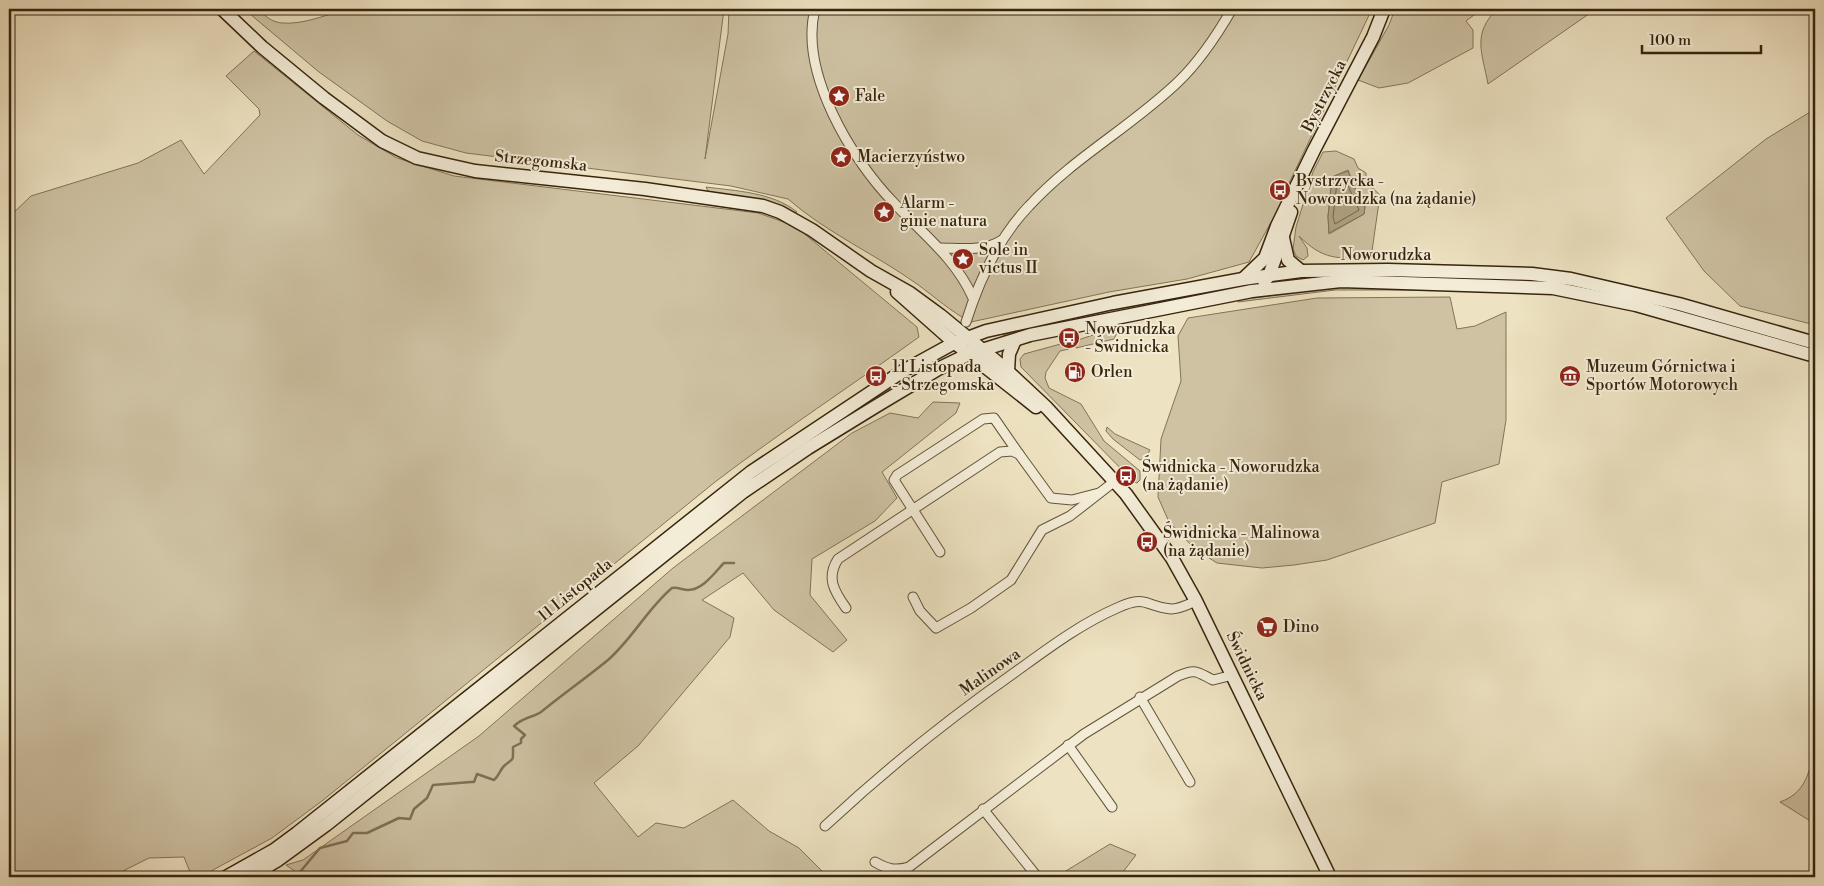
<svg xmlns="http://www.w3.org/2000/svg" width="1824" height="886" viewBox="0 0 1824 886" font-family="'Libre Bodoni',serif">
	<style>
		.green { fill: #cec2a3; stroke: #827458; fill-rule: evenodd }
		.water { fill: #afa284; stroke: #7f7055 }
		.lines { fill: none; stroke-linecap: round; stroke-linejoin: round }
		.shore { stroke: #736449; stroke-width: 1 }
		.stream { stroke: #7f7055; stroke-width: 2.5 }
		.street-casing { stroke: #64543b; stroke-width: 11 }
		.secondary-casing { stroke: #37250e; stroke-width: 15 }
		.street { stroke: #f3ecd7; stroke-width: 9 }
		.secondary { stroke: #f3ecd7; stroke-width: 12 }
		.labels { text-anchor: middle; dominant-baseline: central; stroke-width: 4; stroke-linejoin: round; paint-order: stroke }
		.poi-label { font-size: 16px; fill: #37250e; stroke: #f3ecd7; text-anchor: start }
		.street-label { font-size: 16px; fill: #37250e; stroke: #f3ecd7 }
	</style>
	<rect width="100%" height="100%" fill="#ede2c1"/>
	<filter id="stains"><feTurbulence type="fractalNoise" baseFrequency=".004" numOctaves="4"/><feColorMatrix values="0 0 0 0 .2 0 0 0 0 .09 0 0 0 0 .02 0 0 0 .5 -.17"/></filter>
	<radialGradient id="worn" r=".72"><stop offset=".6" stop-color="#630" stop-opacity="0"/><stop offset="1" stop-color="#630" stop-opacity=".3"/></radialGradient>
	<g class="green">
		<path d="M244,9C266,9 264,21 282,23C305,25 329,13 350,9H724L705,159L728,34L729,9H1372L1282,198L1285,197L1249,262L1187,279L1109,292L971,322C951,312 935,297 917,284C875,254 827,233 788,199L731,186L466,153L422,141L387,121L319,72Z"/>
		<polygon points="1395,9 1482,9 1466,21 1473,30 1473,48 1408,83 1379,88 1358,80 1389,25"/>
		<path d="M1497,9H1596L1488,84C1482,52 1472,34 1497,9Z"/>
		<path d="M254,51L358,135L397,158L454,176L758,213L795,226L917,327L919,337C851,386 782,431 715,482L322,801L272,838L200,877H192L184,857L149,858L111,877H9V217L31,196L138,163L181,140L204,174L260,115L259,109L226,76Z"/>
		<polygon points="1815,109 1815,325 1740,306 1704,271 1666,218 1766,139"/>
		<path d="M1336,151L1354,159L1358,168L1366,173V182L1380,195L1371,258C1337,258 1324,261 1299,236L1307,248L1308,256L1303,260L1296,256L1293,249L1296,227L1313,172L1323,152ZM1348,170L1360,201L1365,206L1364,214L1329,234L1328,216L1332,177Z"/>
		<path d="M706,187C736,191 772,192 797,212L793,214L709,193Z"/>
		<polygon points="1364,286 1460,290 1335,290 1238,302 1237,300 1337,287"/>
		<polygon points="1227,287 1227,289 1004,337 1003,335 1100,311"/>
		<polygon points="1450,297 1457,329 1475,326 1506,312 1506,420 1499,464 1442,482 1435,523 1327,560 1294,565 1262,568 1217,563 1195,549 1169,522 1158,497 1161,439 1181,381 1178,336 1188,318 1317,298"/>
		<polygon points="1108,330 1117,333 1114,339 1076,348 1075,341"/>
		<polygon points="1068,342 1069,349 1060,351 1046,372 1045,378 1049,388 1081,404 1104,441 1140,471 1140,480 1137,483 1134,482 1021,367 1020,359 1024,354"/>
		<polygon points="933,402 960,403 956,413 882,472 897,498 875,521 812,559 810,595 847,640 833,652 774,610 743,573 702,600 734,618 730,637 638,746 594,783 638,837 656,823 684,828 733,800 769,831 799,848 825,874 821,877 303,877 286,865 303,860 479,736 673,568 852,433 890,413 918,418"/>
		<polygon points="1107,427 1115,434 1150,450 1145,459 1140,460 1113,439 1106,431"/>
		<path d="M1815,753V824L1780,802C1805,793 1807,776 1815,753Z"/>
		<polygon points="1110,844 1136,855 1119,877 1056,877"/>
	</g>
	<polygon class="water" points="1348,171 1360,201 1365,207 1364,214 1329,233 1328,217 1332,177"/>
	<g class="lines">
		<polygon class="shore" points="1344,177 1359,210 1335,224 1333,217 1337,182"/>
		<path class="stream" d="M300,872L320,848L347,841L353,833H367L399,818L410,819L414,809L427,798L433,785L471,782H474L477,774L494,780C499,776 500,770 504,766C514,757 513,763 513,747L521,743V739L525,735L514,726C523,717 534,717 541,712C563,694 586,678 608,660C633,638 648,608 672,588C678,587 683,590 688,590C703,590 715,572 724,563H734"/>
		<g class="street-casing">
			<g id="street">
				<path d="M815,9C799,72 851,159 894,203C923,234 956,259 973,298"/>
				<path d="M939,248C959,248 984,252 1002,240"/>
				<path d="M966,322C979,281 999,237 1029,206C1073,158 1131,127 1178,82C1200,61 1217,35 1232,9"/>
				<polyline points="940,552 894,480 897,475 983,419 994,418 1019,454"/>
				<polyline points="913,597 920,611 936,628 971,608 1011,580 1042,530 1070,516 1115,481"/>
				<path d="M846,608C834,591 826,578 838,559L1000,452L1012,451L1019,454L1051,498L1072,500L1099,493"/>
				<polyline points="1140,697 1190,782"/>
				<polyline points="1068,745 1112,807"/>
				<polyline points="983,809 1035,874"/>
				<path d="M825,826C885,770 947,720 1014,673C1046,650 1080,624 1117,608C1148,594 1145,607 1171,609C1180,609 1189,604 1196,601"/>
				<path d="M875,862C887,869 895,871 909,867L1084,734L1178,676C1196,668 1197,672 1213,680L1233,675"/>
			</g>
		</g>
		<g class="secondary-casing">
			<g id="secondary">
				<polyline points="222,9 262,47 324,98 382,141 417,158 475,171 645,189 763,206 780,212 812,230 871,271 910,293 940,315 1002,366 1047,408 1126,494 1172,558 1196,601 1330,877"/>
				<polyline points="1283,238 1288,260 1301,271"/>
				<polyline points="1243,279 1265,258 1277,226 1314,150 1373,37 1384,9"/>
				<polyline points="1264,281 1269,276 1291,212"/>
				<polyline points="897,292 950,339 1036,407"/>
				<polyline points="1008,371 1009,354 1015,340"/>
				<polyline points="226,877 274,850 297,833 751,472 903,371 954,343 986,331 1113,303 1243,279 1301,271 1388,270 1532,274 1571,279 1679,304 1815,343"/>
				<polyline points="249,877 278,860 326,825 743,492 808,448 878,405 938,369 969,354 1030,335 1252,291 1341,281 1553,288 1636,305 1815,356"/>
			</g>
		</g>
		<use href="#street" class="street"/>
		<use href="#secondary" class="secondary"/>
	</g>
	<defs>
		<g id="sight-disc" transform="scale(1.125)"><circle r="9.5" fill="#8f2418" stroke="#f3ecd7"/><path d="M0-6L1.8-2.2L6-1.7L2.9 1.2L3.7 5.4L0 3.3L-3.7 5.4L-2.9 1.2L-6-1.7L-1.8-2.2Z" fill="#fff"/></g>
		<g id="bus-disc" transform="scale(1.125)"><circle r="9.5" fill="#8f2418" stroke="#f3ecd7"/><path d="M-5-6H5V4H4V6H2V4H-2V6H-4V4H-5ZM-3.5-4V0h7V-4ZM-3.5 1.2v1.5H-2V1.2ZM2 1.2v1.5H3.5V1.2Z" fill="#fff"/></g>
		<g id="fuel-disc" transform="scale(1.125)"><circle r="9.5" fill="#8f2418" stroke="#f3ecd7"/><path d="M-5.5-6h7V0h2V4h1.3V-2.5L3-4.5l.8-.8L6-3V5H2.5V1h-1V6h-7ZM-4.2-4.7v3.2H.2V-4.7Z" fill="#fff"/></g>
		<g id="museum-disc" transform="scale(1.125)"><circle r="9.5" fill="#8f2418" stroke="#f3ecd7"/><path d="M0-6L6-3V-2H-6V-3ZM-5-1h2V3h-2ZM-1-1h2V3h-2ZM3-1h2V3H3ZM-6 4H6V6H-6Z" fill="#fff"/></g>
		<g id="supermarket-disc" transform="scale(1.125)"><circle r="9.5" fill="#8f2418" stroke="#f3ecd7"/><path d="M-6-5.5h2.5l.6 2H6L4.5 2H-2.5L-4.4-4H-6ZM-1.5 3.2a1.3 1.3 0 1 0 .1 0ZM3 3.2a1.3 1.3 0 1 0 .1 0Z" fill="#fff"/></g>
	</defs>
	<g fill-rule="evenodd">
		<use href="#sight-disc" x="839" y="96"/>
		<use href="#sight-disc" x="841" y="157"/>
		<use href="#bus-disc" x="1280" y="190"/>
		<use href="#sight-disc" x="884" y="212"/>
		<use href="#sight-disc" x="963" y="259"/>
		<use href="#bus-disc" x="1069" y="338"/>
		<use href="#fuel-disc" x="1075" y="372"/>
		<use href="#bus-disc" x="876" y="376"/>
		<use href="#museum-disc" x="1570" y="376"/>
		<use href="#bus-disc" x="1126" y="476"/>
		<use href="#bus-disc" x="1147" y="542"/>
		<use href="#supermarket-disc" x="1267" y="627"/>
	</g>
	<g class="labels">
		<g class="poi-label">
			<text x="855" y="96">Fale</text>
			<text x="857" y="157">Macierzyństwo</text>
			<text x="1296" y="181">Bystrzycka -<tspan x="1296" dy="18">Noworudzka (na żądanie)</tspan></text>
			<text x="900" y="203">Alarm -<tspan x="900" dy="18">ginie natura</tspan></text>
			<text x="979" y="250">Sole in<tspan x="979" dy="18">victus II</tspan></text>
			<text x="1085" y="329">Noworudzka<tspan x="1085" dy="18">- Świdnicka</tspan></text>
			<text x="892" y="367">11 Listopada<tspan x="892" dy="18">- Strzegomska</tspan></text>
			<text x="1586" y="367">Muzeum Górnictwa i<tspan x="1586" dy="18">Sportów Motorowych</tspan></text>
			<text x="1091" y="372">Orlen</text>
			<text x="1142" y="467">Świdnicka - Noworudzka<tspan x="1142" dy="18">(na żądanie)</tspan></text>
			<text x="1163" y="533">Świdnicka - Malinowa<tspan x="1163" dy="18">(na żądanie)</tspan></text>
			<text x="1283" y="627">Dino</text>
		</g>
		<g class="street-label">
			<text transform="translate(1324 96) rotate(-63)">Bystrzycka</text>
			<text transform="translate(541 161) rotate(6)">Strzegomska</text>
			<text x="1386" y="255">Noworudzka</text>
			<text transform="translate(575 590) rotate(-39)">11 Listopada</text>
			<text transform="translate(1247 666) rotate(64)">Świdnicka</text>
			<text transform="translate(990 672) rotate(-35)">Malinowa</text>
		</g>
	</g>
	<rect width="1824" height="886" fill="none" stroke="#ede2c1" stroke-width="30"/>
	<rect x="10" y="10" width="1804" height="866" fill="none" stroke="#37250e" stroke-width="2.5"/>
	<rect x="15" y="15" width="1794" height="856" fill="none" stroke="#37250e"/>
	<path d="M1642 45v8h119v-8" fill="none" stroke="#37250e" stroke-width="2.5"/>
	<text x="1649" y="45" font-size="15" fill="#37250e" stroke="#f3ecd7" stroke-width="4" paint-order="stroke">100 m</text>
	<rect width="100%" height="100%" filter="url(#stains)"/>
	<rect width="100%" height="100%" fill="url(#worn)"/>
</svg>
